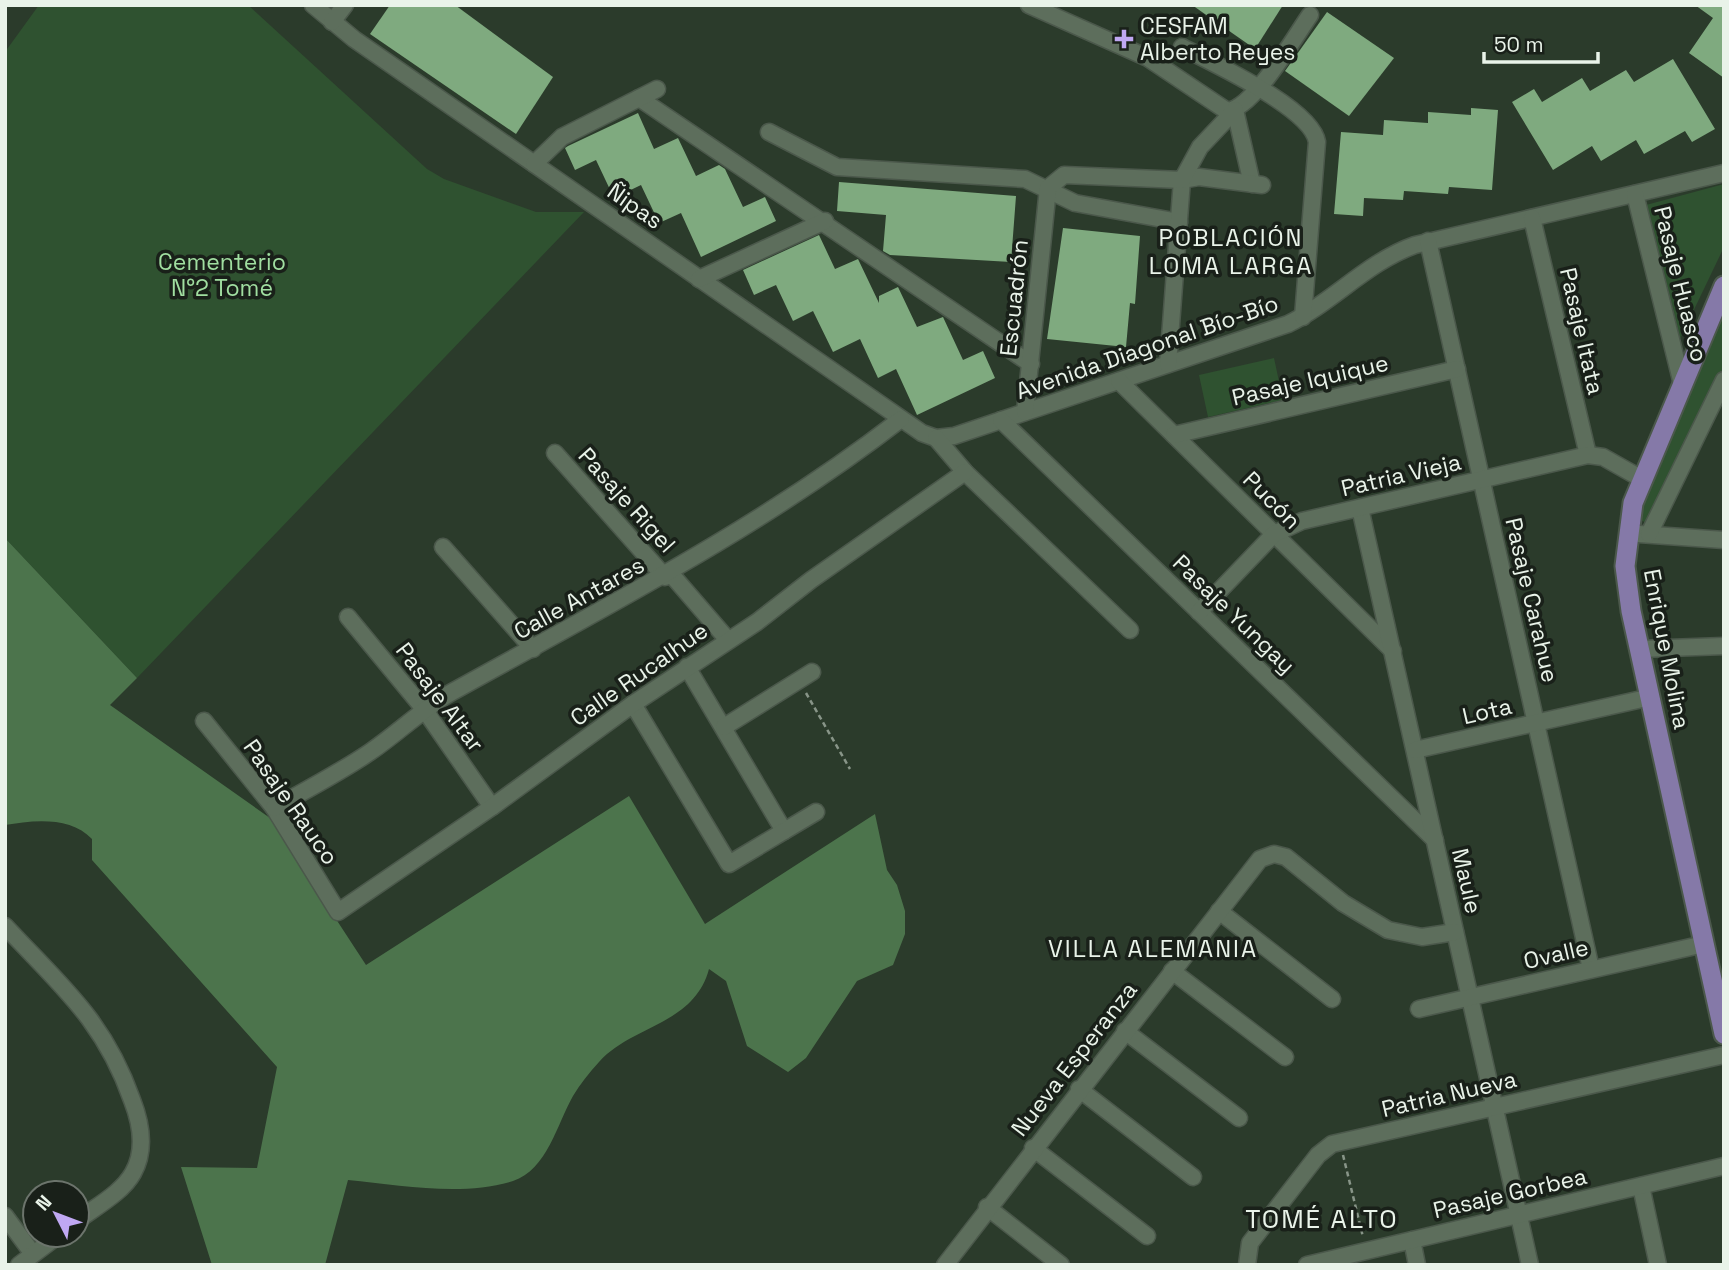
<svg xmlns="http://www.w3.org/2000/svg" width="1729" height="1270" viewBox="0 0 1729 1270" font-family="'Space Grotesk',sans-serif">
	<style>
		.green { fill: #2f5230 }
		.forest { fill: #4c744c }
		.building { fill: #7faa7f }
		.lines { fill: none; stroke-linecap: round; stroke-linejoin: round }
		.minor-casing { stroke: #4b584b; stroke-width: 19 }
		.major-casing { stroke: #4b584b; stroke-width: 23 }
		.path { stroke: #889588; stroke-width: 2.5; stroke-dasharray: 5 3.5; stroke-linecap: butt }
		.minor { stroke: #5d6e5c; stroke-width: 16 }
		.major { stroke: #8579a8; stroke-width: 19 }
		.poi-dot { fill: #c0a8f3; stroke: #192019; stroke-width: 2.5 }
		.labels { text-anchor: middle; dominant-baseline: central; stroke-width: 7; stroke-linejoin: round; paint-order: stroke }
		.poi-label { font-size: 23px; fill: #e9f3e9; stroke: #192019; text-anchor: start }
		.street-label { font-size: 23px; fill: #e9f3e9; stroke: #192019 }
		.park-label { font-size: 23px; fill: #a0dea0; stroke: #192019 }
		.neighbourhood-label { font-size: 24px; letter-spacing: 2px; fill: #e9f3e9; stroke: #192019 }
		.quarter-label { font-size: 26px; letter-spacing: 2px; fill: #e9f3e9; stroke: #192019 }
	</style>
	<rect width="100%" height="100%" fill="#2b3b2b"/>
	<g class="green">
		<polygon points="39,5 248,5 427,169 444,179 536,212 584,212 137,678 5,538 5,52"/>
		<polygon points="1724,184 1724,247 1679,341 1646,205"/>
		<polygon points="1724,312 1724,370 1650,524 1637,519"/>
		<polygon points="1274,358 1283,400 1208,417 1199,375"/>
	</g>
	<path class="forest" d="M5,538L137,678L110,705L270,818L366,965L629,796L705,924L875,814L887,870L897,885L905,911V934L893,965L857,981L806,1058L788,1072L747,1046L726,981L709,969C694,1025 632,1025 599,1062C589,1073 580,1084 573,1096C557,1124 547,1170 513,1181C462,1197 400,1185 348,1180L325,1265H212L181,1167L257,1168L277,1067L92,860V839C71,816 33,820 5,825Z"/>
	<g class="building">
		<polygon points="390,5 455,5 553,77 516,134 370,34"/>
		<polygon points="1192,5 1283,5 1255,49"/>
		<polygon points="1695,5 1724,5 1724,78 1689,53 1713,18"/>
		<polygon points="1327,12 1394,58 1349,116 1285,71"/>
		<polygon points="1673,59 1715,129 1692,142 1685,131 1644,154 1636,140 1601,161 1592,146 1553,170 1512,102 1534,89 1542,102 1582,78 1590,91 1626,70 1634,82"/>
		<polygon points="1471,108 1498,110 1492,190 1449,187 1448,194 1404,191 1403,200 1364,198 1363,216 1334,214 1341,132 1383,135 1384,120 1428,123 1428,112 1471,115"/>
		<polygon points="638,113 654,149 678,138 696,176 719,165 725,169 743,207 765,197 776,221 701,257 681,213 659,223 641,185 614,198 596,160 575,170 565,148 568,146"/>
		<polygon points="839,182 1016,196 1011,262 890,255 883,251 886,215 837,211"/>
		<polygon points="1063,228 1140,236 1135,304 1130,303 1126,347 1047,339"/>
		<polygon points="819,235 835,269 858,259 879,303 879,296 898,287 917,327 943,317 963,360 983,351 995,378 917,415 896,369 878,378 860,339 833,352 813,311 793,321 776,285 754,295 743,270"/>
	</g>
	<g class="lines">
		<g class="minor-casing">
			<g id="minor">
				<path d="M313,5L354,39L922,433L936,438L954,436L1288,324C1333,302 1367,262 1415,245L1724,173"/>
				<path d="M1029,5L1148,58L1227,111C1253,109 1294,38 1310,15"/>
				<polyline points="332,22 345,5"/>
				<path d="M1182,47C1212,63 1312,108 1317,142L1303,317"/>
				<polyline points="639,98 1031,364"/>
				<polyline points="1235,110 1252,184"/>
				<polyline points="769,132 837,167 1025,179 1075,203 1179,222"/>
				<polyline points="534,164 562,137 657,89"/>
				<polyline points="1635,194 1682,384"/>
				<polyline points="1532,218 1588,455"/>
				<polyline points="1428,241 1591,969"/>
				<polyline points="699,279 825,221"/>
				<polyline points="1168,364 1182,180 1199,177 1262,185"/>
				<polyline points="1119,381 1393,651"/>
				<polyline points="1025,412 1048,188 1064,175 1182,180 1200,147 1235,110"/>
				<polyline points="1001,420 1435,840"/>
				<polyline points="1174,435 1457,369"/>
				<polyline points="936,438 965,472 1130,630"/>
				<polyline points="555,453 665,577"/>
				<polyline points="1360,508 1530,1265"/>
				<polyline points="1639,534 1724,540"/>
				<polyline points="1649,534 1724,380"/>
				<polyline points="443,547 533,649"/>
				<polyline points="671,574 728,640"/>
				<polyline points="1199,612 1274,534 1302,521 1588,455 1603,457 1642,479"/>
				<polyline points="348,617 424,709 492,807"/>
				<polyline points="1640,649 1724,646"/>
				<polyline points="687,667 784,831"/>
				<polyline points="633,704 729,864 816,812"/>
				<polyline points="204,721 274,808 338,912 492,807 633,704 757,622 811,580 965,472"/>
				<polyline points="724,727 812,672"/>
				<polyline points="1415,750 1651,697"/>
				<path d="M274,808C306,790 339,773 370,752C398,733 422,709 452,692C607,606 760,528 901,419"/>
				<polyline points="1219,911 1332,999"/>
				<path d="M5,926C61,986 104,1020 132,1100C141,1123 146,1150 133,1173C122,1193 95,1207 77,1221"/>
				<polyline points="1172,971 1285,1057"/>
				<polyline points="1419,1009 1704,944"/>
				<polyline points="1125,1031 1239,1118"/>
				<polyline points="1079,1089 1193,1177"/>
				<polyline points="1033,1148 1147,1236"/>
				<polyline points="1641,1186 1658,1265"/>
				<polyline points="987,1207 1061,1265"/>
				<polyline points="5,1216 33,1254"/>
				<polyline points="1412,1240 1417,1265"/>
				<polyline points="19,1265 59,1235"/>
				<polyline points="945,1265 1260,859 1274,854 1286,857 1343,903 1388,930 1422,937 1455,932"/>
				<polyline points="1247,1265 1250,1243 1318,1155 1332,1144 1724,1055"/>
				<polyline points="1307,1265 1724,1166"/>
			</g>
		</g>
		<g class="major-casing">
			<polyline id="major" points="1724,286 1633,503 1625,566 1631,611 1724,1034"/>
		</g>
		<g class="path">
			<polyline points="806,693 850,769"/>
			<polyline points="1343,1155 1363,1237"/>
		</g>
		<use href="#minor" class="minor"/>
		<use href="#major" class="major"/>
	</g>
	<path class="poi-dot" d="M1120.5 28.5h7v7h7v7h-7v7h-7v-7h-7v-7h7z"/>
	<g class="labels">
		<g class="poi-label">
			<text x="1140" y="26">CESFAM<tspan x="1140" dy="26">Alberto Reyes</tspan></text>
		</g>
		<g class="street-label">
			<text transform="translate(635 206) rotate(35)">Ñipas</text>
			<text transform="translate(1681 284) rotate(76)">Pasaje Huasco</text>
			<text transform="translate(1014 298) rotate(-84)">Escuadrón</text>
			<text transform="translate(1582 331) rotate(77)">Pasaje Itata</text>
			<text transform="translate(1147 347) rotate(-19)">Avenida Diagonal Bío-Bío</text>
			<text transform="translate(1310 380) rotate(-13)">Pasaje Iquique</text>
			<text transform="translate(1401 475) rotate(-13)">Patria Vieja</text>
			<text transform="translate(627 500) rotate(48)">Pasaje Rigel</text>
			<text transform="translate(1272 500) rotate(45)">Pucón</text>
			<text transform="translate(579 598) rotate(-29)">Calle Antares</text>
			<text transform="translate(1532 600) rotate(77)">Pasaje Carahue</text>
			<text transform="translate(1234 614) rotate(44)">Pasaje Yungay</text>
			<text transform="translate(1667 649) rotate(79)">Enrique Molina</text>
			<text transform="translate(639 674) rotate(-35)">Calle Rucalhue</text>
			<text transform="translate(440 697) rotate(53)">Pasaje Altar</text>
			<text transform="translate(1487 711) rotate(-13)">Lota</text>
			<text transform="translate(291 802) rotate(55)">Pasaje Rauco</text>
			<text transform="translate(1467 881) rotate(77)">Maule</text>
			<text transform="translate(1556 954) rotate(-13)">Ovalle</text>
			<text transform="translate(1074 1059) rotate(-52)">Nueva Esperanza</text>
			<text transform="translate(1449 1094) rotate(-13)">Patria Nueva</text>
			<text transform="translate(1510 1193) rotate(-13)">Pasaje Gorbea</text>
		</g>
		<g class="park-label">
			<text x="222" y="262">Cementerio<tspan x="222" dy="26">N°2 Tomé</tspan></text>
		</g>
		<g class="neighbourhood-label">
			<text x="1231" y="237">POBLACIÓN<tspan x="1231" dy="28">LOMA LARGA</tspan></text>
			<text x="1153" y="948">VILLA ALEMANIA</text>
		</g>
		<g class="quarter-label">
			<text x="1322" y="1219">TOMÉ ALTO</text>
		</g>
	</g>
	<rect width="1729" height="1270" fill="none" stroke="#e9f3e9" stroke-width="14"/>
	<g transform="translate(56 1214) rotate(312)"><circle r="33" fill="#192019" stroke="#6c746c" stroke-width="2"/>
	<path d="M0-5L12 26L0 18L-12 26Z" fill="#c0a8f3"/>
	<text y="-10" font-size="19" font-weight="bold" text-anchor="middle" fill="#e9f3e9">N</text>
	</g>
	<path d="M1484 52v10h114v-10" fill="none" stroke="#e9f3e9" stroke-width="3.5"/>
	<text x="1494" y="52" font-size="21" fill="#e9f3e9" stroke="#192019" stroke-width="5" paint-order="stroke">50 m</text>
</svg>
